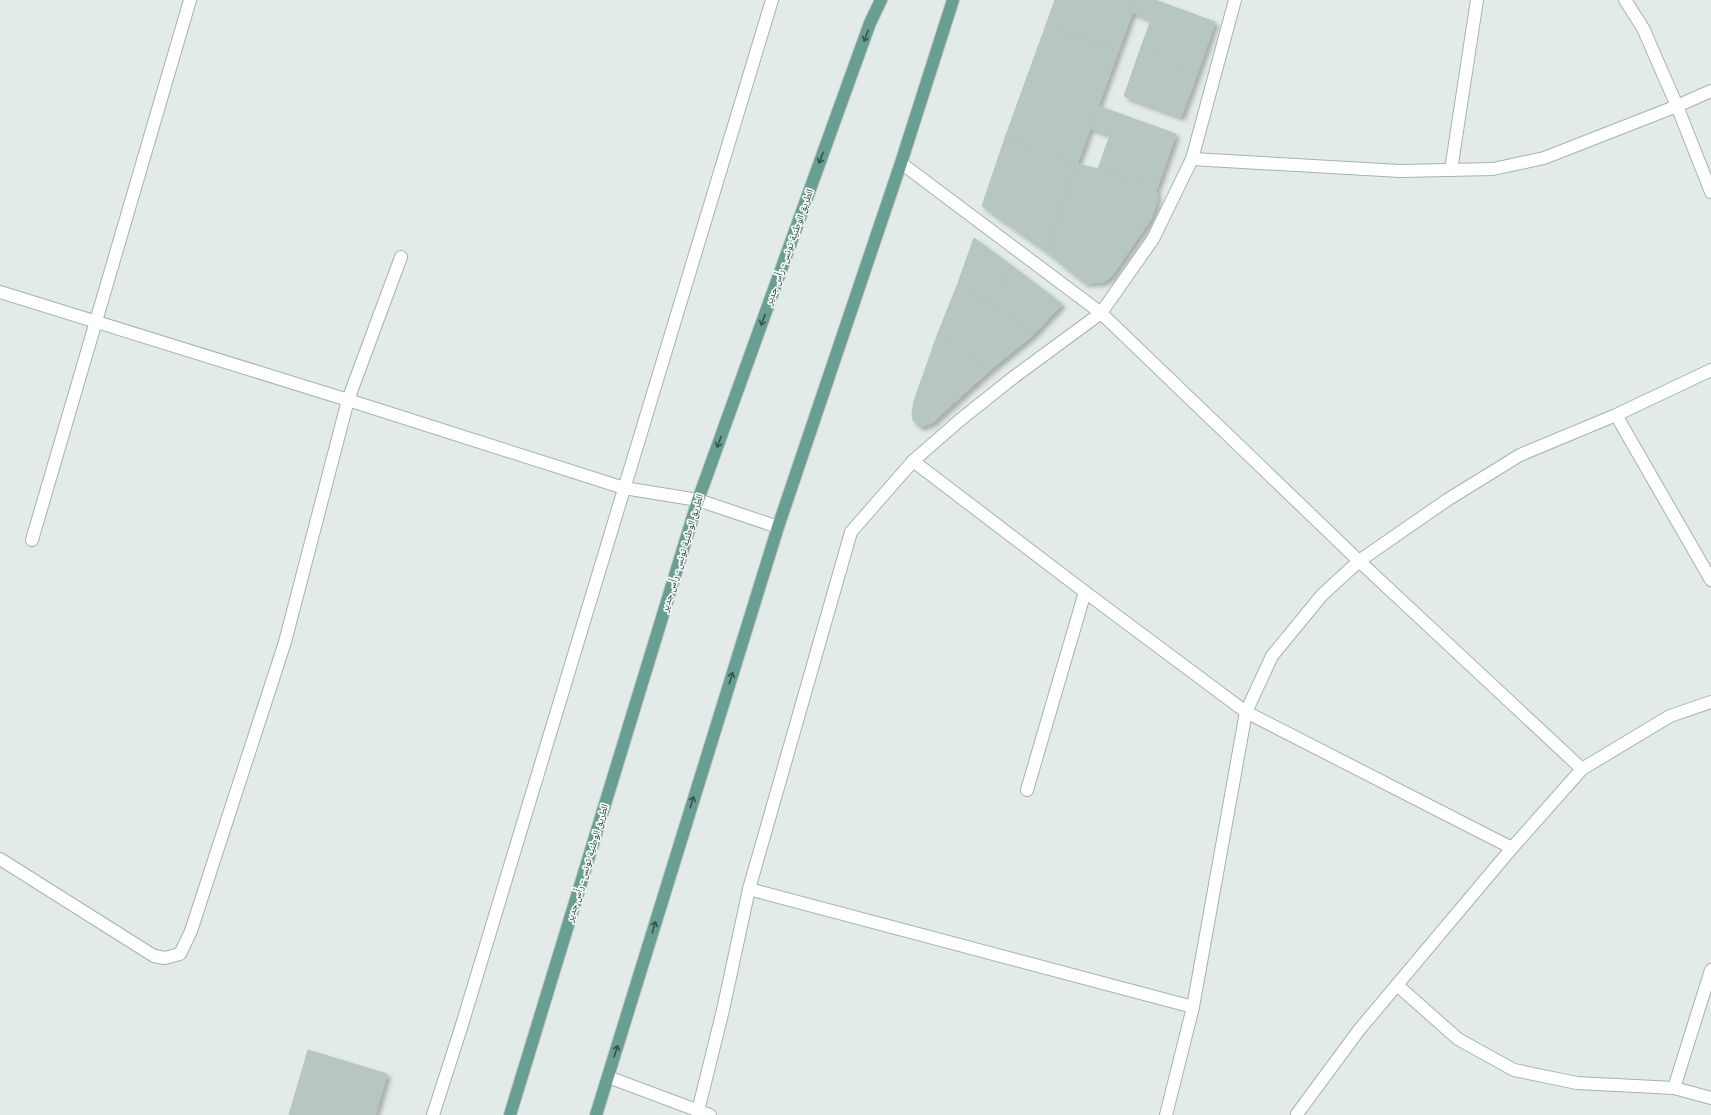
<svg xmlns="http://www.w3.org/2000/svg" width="1711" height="1115" viewBox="0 0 1711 1115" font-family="'PT Sans','Noto Naskh Arabic',sans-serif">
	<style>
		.building { fill: #b7c6c0; stroke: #b5c4bf; filter: url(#shadow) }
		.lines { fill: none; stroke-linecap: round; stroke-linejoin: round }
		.minor-casing { stroke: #a5b3ae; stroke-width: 14 }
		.major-casing { stroke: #c1c8c7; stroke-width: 14 }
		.minor { stroke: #fff; stroke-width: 12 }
		.major { stroke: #699e93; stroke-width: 12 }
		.oneway { stroke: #34544d }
		.labels { text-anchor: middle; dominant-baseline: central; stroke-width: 3.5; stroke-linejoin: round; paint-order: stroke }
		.street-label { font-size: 10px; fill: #233b36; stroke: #f2f8f5 }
	</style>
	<defs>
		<filter id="shadow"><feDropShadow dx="3.5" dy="3.5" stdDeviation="2" flood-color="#0004"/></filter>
	</defs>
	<rect width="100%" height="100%" fill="#e2ebe7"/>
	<g class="building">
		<polygon points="1055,0 1137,0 1118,51 1046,25"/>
		<polygon points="1137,0 1155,0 1215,22 1198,71 1140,50 1151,20 1132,12"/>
		<polygon points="1046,25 1118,51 1077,164 1005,138"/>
		<polygon points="1140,50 1198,71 1181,117 1124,96"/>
		<polygon points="1098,106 1176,134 1156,190 1098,169 1110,135 1090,128"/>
		<polygon points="1005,138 1077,164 1047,252 982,206"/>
		<polygon points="1077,164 1098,169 1156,190 1157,194 1157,201 1151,219 1111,277 1103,282 1085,283 1047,252"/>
		<polygon points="974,238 1012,266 989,304 958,283"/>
		<polygon points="1012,266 1062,304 1034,334 989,304"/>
		<polygon points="958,283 1034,334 989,371 938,333"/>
		<polygon points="938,333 989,371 932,423 920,427 913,420 912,414 914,401"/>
		<polygon points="308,1050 387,1074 375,1115 289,1115"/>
	</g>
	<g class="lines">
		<g class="minor-casing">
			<g id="minor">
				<polyline points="1625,0 1643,28 1677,106 1711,192"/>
				<polyline points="1192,159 1400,171 1493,169 1544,158 1677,106 1711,91"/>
				<polyline points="901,163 1101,313 1359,561 1582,769"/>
				<polyline points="1451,170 1477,0"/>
				<polyline points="0,292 348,400 624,488 698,500 778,527"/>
				<polyline points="1616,415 1711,580"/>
				<polyline points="913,461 1085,592 1246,712 1512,848"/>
				<polyline points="32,540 190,0"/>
				<polyline points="1027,790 1085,592"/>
				<polyline points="0,859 154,956 165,958 180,954 191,931 285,642 348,400 401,257"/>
				<polyline points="749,889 1193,1007"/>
				<polyline points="1397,985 1458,1039 1514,1070 1577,1083 1674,1088 1711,1098"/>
				<polyline points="608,1077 710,1115"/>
				<polyline points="1674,1088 1711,970"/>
				<polyline points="698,1111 723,1010 749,889 851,532 913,461 960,420 1014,377 1101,313 1153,239 1192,159 1235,0"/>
				<polyline points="1297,1114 1359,1030 1512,848 1582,769 1670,716 1711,702"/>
				<polyline points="433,1115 461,1028 772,0"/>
				<polyline points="1166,1115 1193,1007 1246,712 1272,656 1322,595 1359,561 1447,500 1520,455 1616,415 1711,370"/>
			</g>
		</g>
		<g class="major-casing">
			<g id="major">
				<polyline points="510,1115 698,500 870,23 881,0"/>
				<polyline points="596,1115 778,527 901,163 953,0"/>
			</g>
		</g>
		<use href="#minor" class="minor"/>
		<use href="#major" class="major"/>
	</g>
	<defs><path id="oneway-shaft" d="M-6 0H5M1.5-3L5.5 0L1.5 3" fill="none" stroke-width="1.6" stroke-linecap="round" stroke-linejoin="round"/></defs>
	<g class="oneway">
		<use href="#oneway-shaft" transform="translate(866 36) rotate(110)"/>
		<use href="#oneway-shaft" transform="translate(821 158) rotate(110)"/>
		<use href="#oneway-shaft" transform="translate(763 320) rotate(110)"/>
		<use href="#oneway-shaft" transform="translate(719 442) rotate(110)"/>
		<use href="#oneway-shaft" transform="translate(731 678) rotate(-73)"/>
		<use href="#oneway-shaft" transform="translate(692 802) rotate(-73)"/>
		<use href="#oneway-shaft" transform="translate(654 927) rotate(-73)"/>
		<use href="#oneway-shaft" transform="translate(616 1051) rotate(-73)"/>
	</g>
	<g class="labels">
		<g class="street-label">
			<text transform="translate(789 247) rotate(-70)">الطريق الوطنية تونس - رأس جدير</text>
			<text transform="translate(682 553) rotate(-73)">الطريق الوطنية تونس - رأس جدير</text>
			<text transform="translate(587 863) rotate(-73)">الطريق الوطنية تونس - رأس جدير</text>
		</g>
	</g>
</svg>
